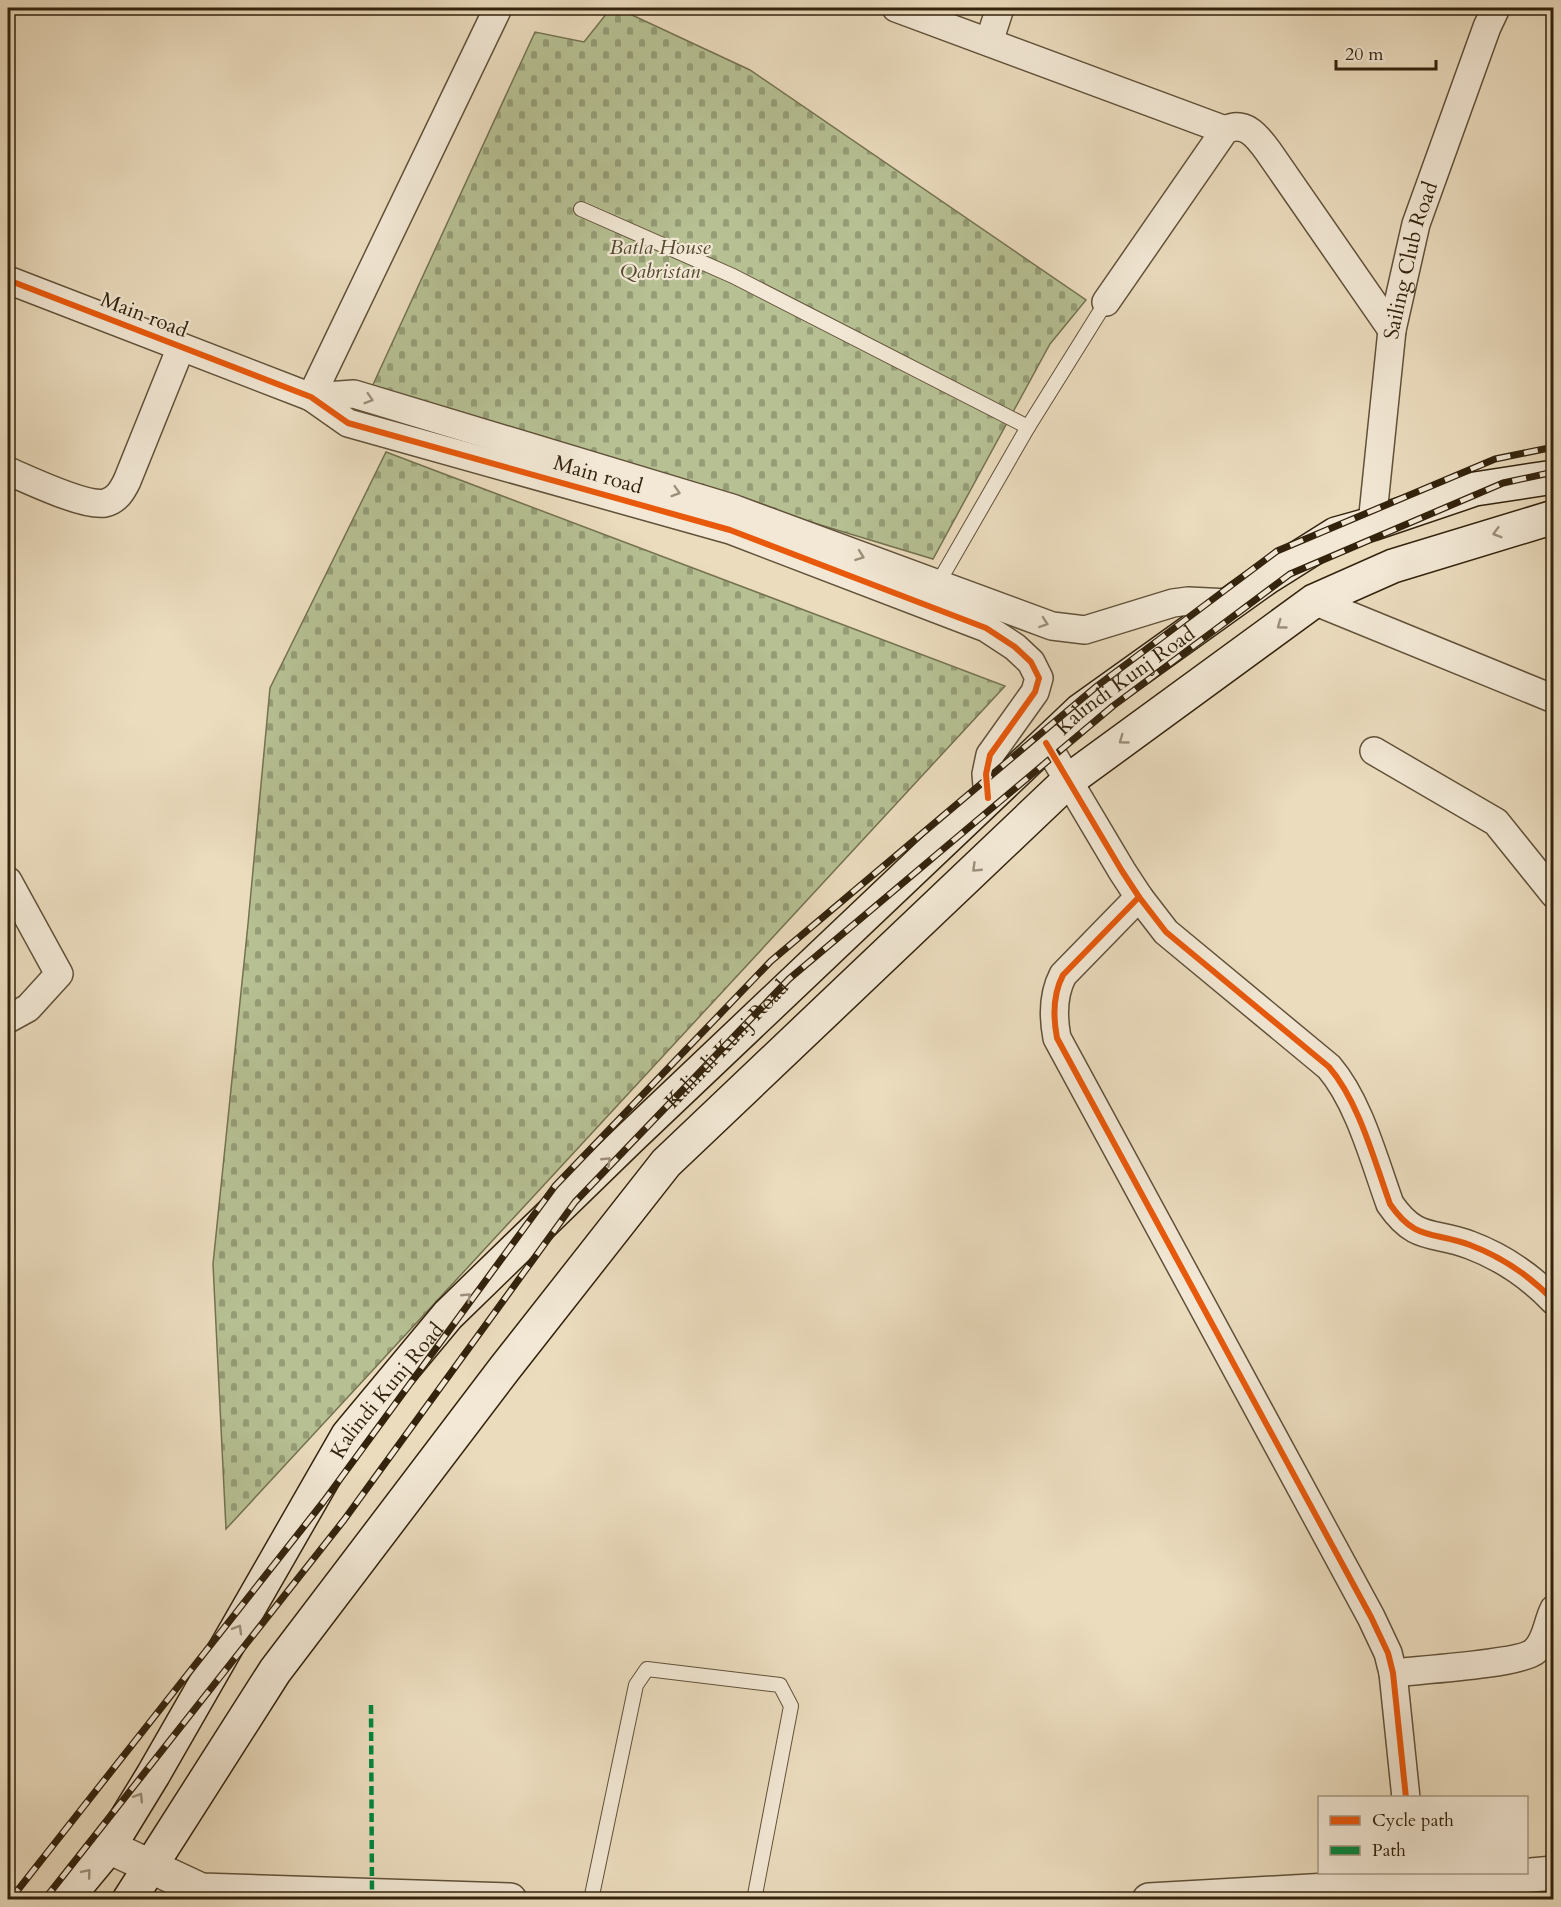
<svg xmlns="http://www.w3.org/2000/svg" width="1561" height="1907" viewBox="0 0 1561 1907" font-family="Cardo,serif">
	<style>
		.cemetery { fill: url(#cemetery-stones); stroke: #747250; stroke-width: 1.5 }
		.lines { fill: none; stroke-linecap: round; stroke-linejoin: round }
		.service-casing { stroke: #615139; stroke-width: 16 }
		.minor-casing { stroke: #615139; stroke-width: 30 }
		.tertiary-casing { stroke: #615139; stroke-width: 36 }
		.secondary-casing { stroke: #33230d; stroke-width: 36 }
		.service { stroke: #f2e8d5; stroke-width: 14 }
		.minor { stroke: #f2e8d5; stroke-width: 27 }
		.tertiary { stroke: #f2e8d5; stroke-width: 33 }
		.secondary { stroke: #f2e8d5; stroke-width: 33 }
		.rail-casing { stroke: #33230d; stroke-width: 7 }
		.rail { stroke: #f2e8d5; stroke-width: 4.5; stroke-dasharray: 14; stroke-linecap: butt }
		.quiet { stroke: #00873e; stroke-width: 4.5; stroke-dasharray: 9 4.5; stroke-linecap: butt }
		.cycleway-casing { stroke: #f2e8d5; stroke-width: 10 }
		.cycleway { stroke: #e8590c; stroke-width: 6 }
		.oneway { stroke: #9c8f7b }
		.labels { text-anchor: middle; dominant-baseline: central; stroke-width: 4.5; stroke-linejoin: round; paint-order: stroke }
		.park-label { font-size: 21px; font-style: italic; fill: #544a2e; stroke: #f2e8d5 }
		.street-label { font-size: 21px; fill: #33230d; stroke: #f2e8d5 }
	</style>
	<defs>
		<pattern id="cemetery-stones" width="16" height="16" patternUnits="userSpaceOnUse" patternTransform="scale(1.5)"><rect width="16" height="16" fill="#b6c093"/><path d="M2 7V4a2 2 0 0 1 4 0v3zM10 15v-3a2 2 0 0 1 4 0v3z" fill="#959c76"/></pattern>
	</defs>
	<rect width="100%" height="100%" fill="#ebdcbe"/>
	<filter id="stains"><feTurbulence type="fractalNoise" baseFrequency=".00333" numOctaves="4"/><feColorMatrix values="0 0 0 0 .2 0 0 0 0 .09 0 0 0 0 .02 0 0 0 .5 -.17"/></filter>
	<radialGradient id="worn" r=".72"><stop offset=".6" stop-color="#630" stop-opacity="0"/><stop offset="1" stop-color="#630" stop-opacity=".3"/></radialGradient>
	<g class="cemetery">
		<polygon points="611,8 617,8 750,70 1086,300 1050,344 933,559 371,389 535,32 584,42"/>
		<polygon points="386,452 1005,686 226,1529 213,1264 248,924 270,688"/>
	</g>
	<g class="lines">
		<g class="service-casing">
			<g id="service">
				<polyline points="581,209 733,276 1028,427"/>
				<polyline points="937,585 1028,427 1106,302"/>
				<polyline points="591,1900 636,1685 647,1669 780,1685 791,1706 754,1900"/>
			</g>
		</g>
		<g class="minor-casing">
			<g id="minor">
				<polyline points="896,8 1225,130"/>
				<polyline points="989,42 1000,8"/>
				<polyline points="8,280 311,397 348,423 730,530 986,628 1015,647 1031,662 1039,678 1035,692 990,755 986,774 988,798"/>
				<path d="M1106,302L1225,130C1245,120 1257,136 1268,151L1392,330"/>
				<polyline points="311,397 354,394 732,508 1052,626 1085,630 1173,603 1188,601 1230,603"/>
				<polyline points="311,397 498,8"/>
				<path d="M8,471C29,480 85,507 105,503C117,500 122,491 127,481L181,347"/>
				<path id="s1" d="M1372,524L1392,330L1416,224L1487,27L1496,8"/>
				<polyline points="1314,601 1554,699"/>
				<path d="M1046,743L1122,871L1139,897L1166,932L1329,1067C1359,1102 1374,1160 1390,1204C1416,1242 1433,1231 1470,1245C1502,1257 1530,1276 1554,1301"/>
				<polyline points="1374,751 1496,822 1554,894"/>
				<polyline points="8,881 59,974 28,1008 8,1019"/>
				<path d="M1139,897L1063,975C1053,994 1053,1017 1057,1038L1371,1617L1388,1653L1393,1673L1406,1798"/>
				<path d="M1393,1673C1418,1670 1521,1664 1535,1651C1547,1640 1547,1622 1554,1609"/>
			</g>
		</g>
		<g class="tertiary-casing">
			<g id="tertiary">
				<polyline points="109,1847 201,1890 510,1900"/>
				<polyline points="1149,1900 1415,1885 1554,1873"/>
			</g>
		</g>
		<g class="secondary-casing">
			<g id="secondary">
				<path id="s2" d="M65,1900L109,1847L153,1775L348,1435L448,1315L630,1138L1080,711L1266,578L1336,534L1372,524L1475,489L1554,477"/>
				<polyline points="129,1900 275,1671 505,1368 666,1163 1069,780 1314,601 1393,566 1554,517"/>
			</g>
		</g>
		<use href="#service" class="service"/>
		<use href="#minor" class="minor"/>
		<use href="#tertiary" class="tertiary"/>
		<use href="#secondary" class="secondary"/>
		<g class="rail-casing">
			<g id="rail">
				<polyline points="10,1900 324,1501 555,1186 771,961 1097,686 1277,551 1495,459 1554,447"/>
				<path id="s3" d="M44,1900L344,1520L575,1202L789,979L1113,706L1290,574L1503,483L1554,472"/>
			</g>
		</g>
		<use href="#rail" class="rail"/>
		<polyline class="quiet" points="371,1705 372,1895"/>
		<g class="cycleway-casing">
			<g id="cycleway">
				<polyline points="8,280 311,397 348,423 730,530 986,628 1015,647 1031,662 1039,678 1035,692 990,755 986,774 988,798"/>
				<path d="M1046,743L1122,871L1139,897L1166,932L1329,1067C1359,1102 1374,1160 1390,1204C1416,1242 1433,1231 1470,1245C1502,1257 1530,1276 1554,1301"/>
				<path d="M1139,897L1063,975C1053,994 1053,1017 1057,1038L1371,1617L1388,1653L1393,1673L1406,1798"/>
			</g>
		</g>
		<use href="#cycleway" class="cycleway"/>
	</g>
	<defs><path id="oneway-chevron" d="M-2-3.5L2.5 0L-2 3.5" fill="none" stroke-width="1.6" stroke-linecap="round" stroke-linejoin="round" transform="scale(1.5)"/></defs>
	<g class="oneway">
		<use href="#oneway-chevron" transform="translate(369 399) rotate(17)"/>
		<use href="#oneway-chevron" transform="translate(676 492) rotate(17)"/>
		<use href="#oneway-chevron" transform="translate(1497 533) rotate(164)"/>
		<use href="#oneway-chevron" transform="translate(860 556) rotate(20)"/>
		<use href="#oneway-chevron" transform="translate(1044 623) rotate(19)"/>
		<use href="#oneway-chevron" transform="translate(1281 625) rotate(144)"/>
		<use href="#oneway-chevron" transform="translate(1123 740) rotate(144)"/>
		<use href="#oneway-chevron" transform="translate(976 868) rotate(136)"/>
		<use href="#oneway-chevron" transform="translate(607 1161) rotate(-44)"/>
		<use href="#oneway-chevron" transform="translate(467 1297) rotate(-44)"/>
		<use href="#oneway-chevron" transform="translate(238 1629) rotate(-60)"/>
		<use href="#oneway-chevron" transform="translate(139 1797) rotate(-58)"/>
		<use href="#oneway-chevron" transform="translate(87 1873) rotate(-50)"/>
	</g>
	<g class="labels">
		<g class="park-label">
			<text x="660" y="247">Batla House<tspan x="660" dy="24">Qabristan</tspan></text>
		</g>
		<g class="street-label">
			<text stroke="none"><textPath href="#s1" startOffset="267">Sailing Club Road</textPath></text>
			<text transform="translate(144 315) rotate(21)">Main road</text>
			<text transform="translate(598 475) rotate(16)">Main road</text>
			<text stroke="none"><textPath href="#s2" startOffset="1630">Kalindi Kunj Road</textPath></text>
			<text stroke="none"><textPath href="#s3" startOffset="1096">Kalindi Kunj Road</textPath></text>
			<text stroke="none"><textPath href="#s2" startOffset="604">Kalindi Kunj Road</textPath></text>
		</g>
	</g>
	<rect width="1561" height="1907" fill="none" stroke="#ebdcbe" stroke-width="30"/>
	<rect x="9" y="9" width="1543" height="1889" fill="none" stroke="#33230d" stroke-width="3"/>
	<rect x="15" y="15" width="1531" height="1877" fill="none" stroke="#33230d" stroke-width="1.5"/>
	<rect x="1318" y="1796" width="210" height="78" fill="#f2e8d5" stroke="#a69985" stroke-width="1.5"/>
	<rect x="1330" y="1816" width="30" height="9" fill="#e8590c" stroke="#a69985" stroke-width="1.5"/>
	<text x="1372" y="1826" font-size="18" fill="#33230d">Cycle path</text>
	<rect x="1330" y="1846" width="30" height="9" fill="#00873e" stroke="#a69985" stroke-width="1.5"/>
	<text x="1372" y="1856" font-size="18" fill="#33230d">Path</text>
	<path d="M1336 60v9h100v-9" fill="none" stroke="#33230d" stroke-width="3"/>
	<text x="1345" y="60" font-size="18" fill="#33230d" stroke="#f2e8d5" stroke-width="4.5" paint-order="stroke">20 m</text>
	<rect width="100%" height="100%" filter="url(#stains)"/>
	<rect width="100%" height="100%" fill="url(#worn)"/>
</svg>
